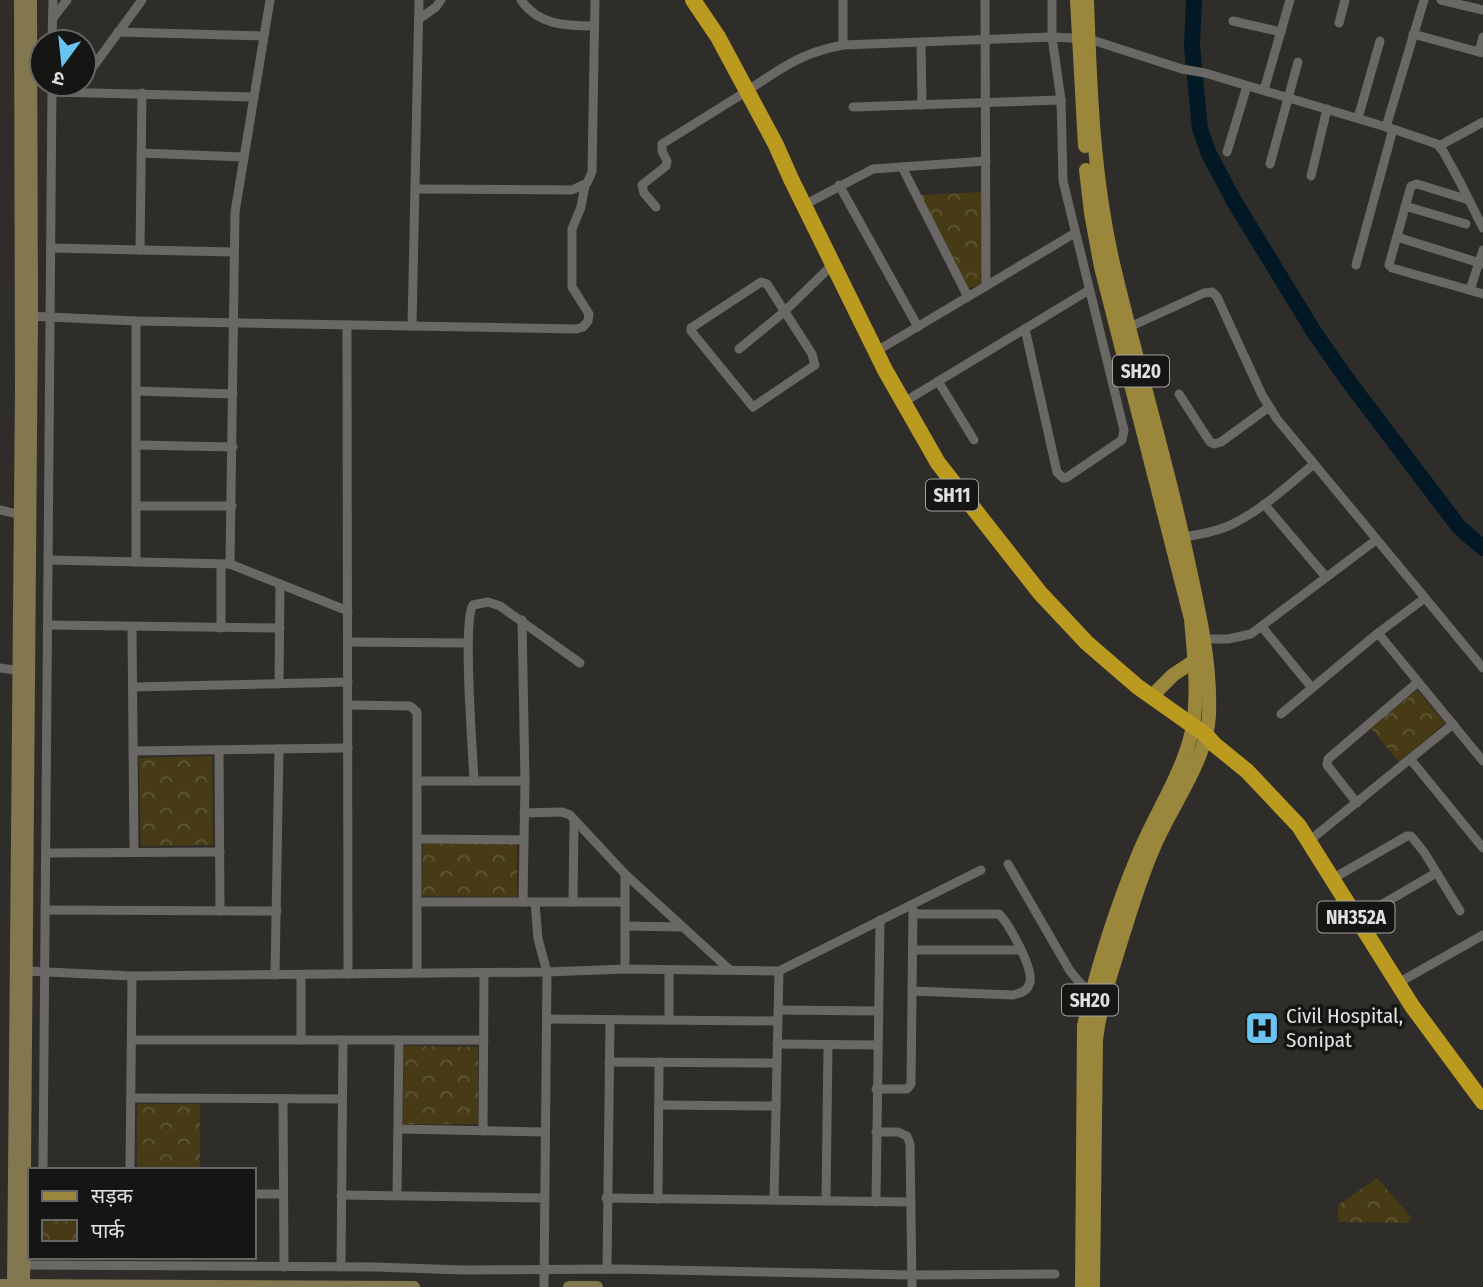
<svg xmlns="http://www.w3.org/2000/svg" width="1483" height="1287" viewBox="0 0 1483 1287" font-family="'Fira Sans Condensed','Noto Sans Devanagari',sans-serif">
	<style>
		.park { fill: url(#park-crowns) }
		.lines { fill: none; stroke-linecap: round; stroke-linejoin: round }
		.river { stroke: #021925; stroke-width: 16 }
		.street { stroke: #696864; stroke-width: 9 }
		.secondary { stroke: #82774f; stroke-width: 12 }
		.primary { stroke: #9a873b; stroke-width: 14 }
		.highway { stroke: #bb9b1f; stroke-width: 16 }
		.labels { text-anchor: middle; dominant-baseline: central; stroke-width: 7; stroke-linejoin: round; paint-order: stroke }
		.shield { fill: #151514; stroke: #a4a3a1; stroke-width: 2 }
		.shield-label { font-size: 19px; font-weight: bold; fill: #e1e0de }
		.poi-label { font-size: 21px; fill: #e1e0de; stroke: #151514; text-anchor: start }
	</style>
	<defs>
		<pattern id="park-crowns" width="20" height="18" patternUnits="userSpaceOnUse" patternTransform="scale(1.75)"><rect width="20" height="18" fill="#463b15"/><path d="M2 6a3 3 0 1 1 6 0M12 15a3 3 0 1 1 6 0" fill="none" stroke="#605737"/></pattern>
	</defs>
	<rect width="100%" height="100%" fill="#2e2d29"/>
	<g class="park">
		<polygon points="982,192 982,283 968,289 921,195"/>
		<polygon points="1417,690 1445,723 1399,762 1371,728"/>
		<polygon points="212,756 213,845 141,846 139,758"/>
		<polygon points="423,844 517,844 517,897 422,896"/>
		<polygon points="404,1046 478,1047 478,1124 403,1124"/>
		<rect x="137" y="1104" width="63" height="66"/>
		<polygon points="1377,1178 1411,1217 1408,1223 1338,1222 1338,1205"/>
	</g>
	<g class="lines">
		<polyline class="river" points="1194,0 1192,46 1200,129 1209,154 1234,201 1314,332 1349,382 1459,527 1483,548"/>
		<g class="street">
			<path d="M521,0C538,25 566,26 593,26"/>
			<polyline points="985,0 986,286"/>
			<polyline points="1441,0 1483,10"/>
			<polyline points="53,18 67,0"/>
			<polyline points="419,19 436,7 441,0"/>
			<polyline points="1233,21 1281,32"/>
			<polyline points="1339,23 1345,0"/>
			<polyline points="118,32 263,36"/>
			<polyline points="1413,34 1479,52"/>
			<polyline points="1483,37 1479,52 1483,53"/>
			<polyline points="52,42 53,0"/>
			<polyline points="921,43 922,105"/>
			<polyline points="843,45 843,0"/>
			<polyline points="84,79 142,0"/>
			<polyline points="1264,90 1290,0"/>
			<path d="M747,91C782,68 800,53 843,45L1052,37L1089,39L1182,69L1205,73L1393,129L1437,144L1443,151L1460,182L1483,228"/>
			<polyline points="52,92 253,97"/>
			<polyline points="853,107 1061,100"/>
			<polyline points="1358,118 1380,41"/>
			<polyline points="1386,127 1424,0"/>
			<polyline points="1439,146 1483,122"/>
			<polyline points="1227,152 1247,86"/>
			<polyline points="141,153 244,157"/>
			<polyline points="1270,164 1298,62"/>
			<polyline points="902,167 968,297"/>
			<polyline points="1311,176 1327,109"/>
			<polyline points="839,185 918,327"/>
			<polyline points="416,189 572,190 587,183 592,172 595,0"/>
			<polyline points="1469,200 1417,184 1411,186 1389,265 1392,268 1483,294"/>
			<polyline points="804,205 873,169 986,161"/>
			<polyline points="1405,206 1466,224"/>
			<polyline points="656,207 644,193 642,185 666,166 667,161 662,151 662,144 739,96"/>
			<polyline points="1397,237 1483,264"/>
			<polyline points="51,248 233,252"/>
			<polyline points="140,250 142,93"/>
			<polyline points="1356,265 1393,129"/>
			<polygon points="761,282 767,284 812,354 815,365 753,407 691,331 691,328"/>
			<polyline points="1470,290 1483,250"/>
			<polyline points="27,316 136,321 576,329 583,327 588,321 589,314 572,287 572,229 581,207 585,185"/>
			<polyline points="347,325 348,974"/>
			<polyline points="412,326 419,0"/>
			<polyline points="1025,329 1057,472 1063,478 1066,478 1122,440 1124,430 1063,181 1061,100 1052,37 1052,0"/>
			<polyline points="1125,329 1204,293 1212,292 1217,297 1262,395 1277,419 1483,668"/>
			<polyline points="739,349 784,312 833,264"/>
			<polyline points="875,352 1075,233"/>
			<polyline points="938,381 974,440"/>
			<polyline points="136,391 233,394"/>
			<polyline points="1179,394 1210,442 1214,444 1221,442 1269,407"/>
			<polyline points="904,402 1089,290"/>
			<polyline points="136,445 233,447"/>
			<polyline points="1264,504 1326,577"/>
			<polyline points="136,506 232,506"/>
			<polyline points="0,510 26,516"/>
			<path d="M1184,537C1197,535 1213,532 1226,527C1259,513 1287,486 1314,464"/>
			<polyline points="48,560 230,564 348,611"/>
			<polyline points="136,562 136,321"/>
			<polyline points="221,564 221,628"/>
			<polyline points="230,564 235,212 270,0"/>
			<polyline points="522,620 525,781 523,902"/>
			<polyline points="48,625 280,628"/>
			<polyline points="132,627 134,852"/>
			<polyline points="1262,627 1312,688"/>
			<polyline points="1378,633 1483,761"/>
			<polyline points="1200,639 1228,639 1251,634 1376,540"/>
			<polyline points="348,642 468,643"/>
			<polyline points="0,668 22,671"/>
			<polyline points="279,684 280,584"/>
			<polyline points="133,687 348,682"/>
			<polyline points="348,705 410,706 417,712 417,973"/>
			<polyline points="1281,714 1378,633 1425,598"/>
			<polyline points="219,750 220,911"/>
			<polyline points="133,751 348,748"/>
			<polyline points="1411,760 1483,848"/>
			<polyline points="417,781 525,781"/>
			<path d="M474,781C473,753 462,621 473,605L488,602L500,606L580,663"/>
			<polyline points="1357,803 1327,765 1328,759 1418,682"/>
			<polyline points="524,813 562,812 570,815 625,874 730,970"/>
			<polyline points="417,839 524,840"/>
			<polyline points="1309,841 1453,724"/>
			<polyline points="46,853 220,852"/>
			<polyline points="1008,864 1070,971 1080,983 1095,995"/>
			<polyline points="1332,879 1407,836 1411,836 1424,852 1460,911"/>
			<polyline points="417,902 625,902"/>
			<polyline points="535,902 538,939 547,972 544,1287"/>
			<polyline points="573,902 574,820"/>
			<polyline points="46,910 277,911"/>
			<polyline points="1357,919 1436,873"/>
			<polyline points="625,926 682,927"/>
			<polyline points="913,950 1021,950"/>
			<polyline points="625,969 625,874"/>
			<polyline points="27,971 132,976 547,972 625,969 779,971 981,870"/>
			<polyline points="275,975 279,749"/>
			<polyline points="301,975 301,1040"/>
			<polyline points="1398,983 1483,935"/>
			<path d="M912,991L1013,995C1021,993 1028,991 1030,982C1033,967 1009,924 999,914H913"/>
			<polyline points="778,1010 878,1011"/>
			<polyline points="547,1019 778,1021"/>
			<polyline points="669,1020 669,970"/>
			<polyline points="132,1040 484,1040"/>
			<polyline points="777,1044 877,1045"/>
			<polyline points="609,1062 777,1063"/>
			<polyline points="876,1089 907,1089 911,1084 913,909"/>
			<polyline points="131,1098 342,1099"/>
			<polyline points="283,1099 284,1267"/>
			<polyline points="659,1105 776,1106"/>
			<polyline points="398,1129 545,1132"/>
			<polyline points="483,1131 484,973"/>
			<polyline points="876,1132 898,1132 907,1136 910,1144 912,1287"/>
			<polyline points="43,1170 52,84"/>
			<polyline points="130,1170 132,976"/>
			<polyline points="254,1194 283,1194"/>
			<polyline points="341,1195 544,1198"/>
			<polyline points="397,1195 399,1040"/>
			<polyline points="606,1198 911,1202"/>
			<polyline points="658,1199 659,1062"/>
			<polyline points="774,1200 779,971"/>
			<polyline points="826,1201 828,1045"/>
			<polyline points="876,1202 880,920"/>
			<polyline points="24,1265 376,1267 463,1270 618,1269 912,1275 1055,1274"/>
			<polyline points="341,1267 343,1040"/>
			<polyline points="607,1269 610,1020"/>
		</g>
		<g class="secondary">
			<polyline points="0,1285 414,1287"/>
			<polyline points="13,1287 21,388 20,0"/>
			<polyline points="24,1287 32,316 31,0"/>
			<polyline points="569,1287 597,1287"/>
		</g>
		<g class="primary">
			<polyline points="1077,0 1085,146"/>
			<path d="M1087,0C1090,88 1093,176 1113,263C1136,362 1167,460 1188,561C1199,612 1211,662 1209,715C1207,761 1170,807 1153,849C1140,879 1131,910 1121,941C1111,974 1100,1005 1096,1040L1093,1287"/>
			<polyline points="1152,696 1173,675 1194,661"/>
			<path d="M1082,1287L1084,1026C1097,968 1116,908 1139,853C1156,812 1182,775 1192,731C1199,696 1194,655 1191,619L1101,267L1091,213L1086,170"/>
		</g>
		<polyline class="highway" points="693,0 718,37 776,145 791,179 885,370 938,463 1040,593 1087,643 1138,687 1206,735 1215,745 1247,771 1299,826 1412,1006 1483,1102"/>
	</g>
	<defs>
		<g id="hospital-square" transform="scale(1.75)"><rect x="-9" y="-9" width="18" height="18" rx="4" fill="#69c4f1" stroke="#151514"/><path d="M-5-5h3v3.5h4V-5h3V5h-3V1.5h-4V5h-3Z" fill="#111"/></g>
	</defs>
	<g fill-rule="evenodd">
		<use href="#hospital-square" x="1262" y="1028"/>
	</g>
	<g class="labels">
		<g class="shield">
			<rect x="1113" y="355.5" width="56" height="31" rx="5"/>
			<rect x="926" y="479.5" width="52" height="31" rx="5"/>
			<rect x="1317.5" y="901.5" width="77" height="31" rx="5"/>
			<rect x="1062" y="984.5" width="56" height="31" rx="5"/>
		</g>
		<g class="shield-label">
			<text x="1141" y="371">SH20</text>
			<text x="952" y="495">SH11</text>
			<text x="1356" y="917">NH352A</text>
			<text x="1090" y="1000">SH20</text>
		</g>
		<g class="poi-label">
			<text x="1286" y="1016">Civil Hospital,<tspan x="1286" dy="24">Sonipat</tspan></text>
		</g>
	</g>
	<rect x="28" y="1168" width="228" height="91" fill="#151514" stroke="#676665" stroke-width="2"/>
	<rect x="42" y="1191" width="35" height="10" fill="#9a873b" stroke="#676665" stroke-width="2"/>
	<text x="91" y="1203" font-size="21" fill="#e1e0de">सड़क</text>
	<rect x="42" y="1220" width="35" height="21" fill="url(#park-crowns)" stroke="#676665" stroke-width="2"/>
	<text x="91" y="1238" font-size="21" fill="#e1e0de">पार्क</text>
	<g transform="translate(63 63) rotate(195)"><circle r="33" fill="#151514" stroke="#676665" stroke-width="2"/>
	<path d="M0-5L12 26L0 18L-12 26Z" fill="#69c4f1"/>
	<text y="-10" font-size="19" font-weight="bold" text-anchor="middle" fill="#e1e0de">उ</text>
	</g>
</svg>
